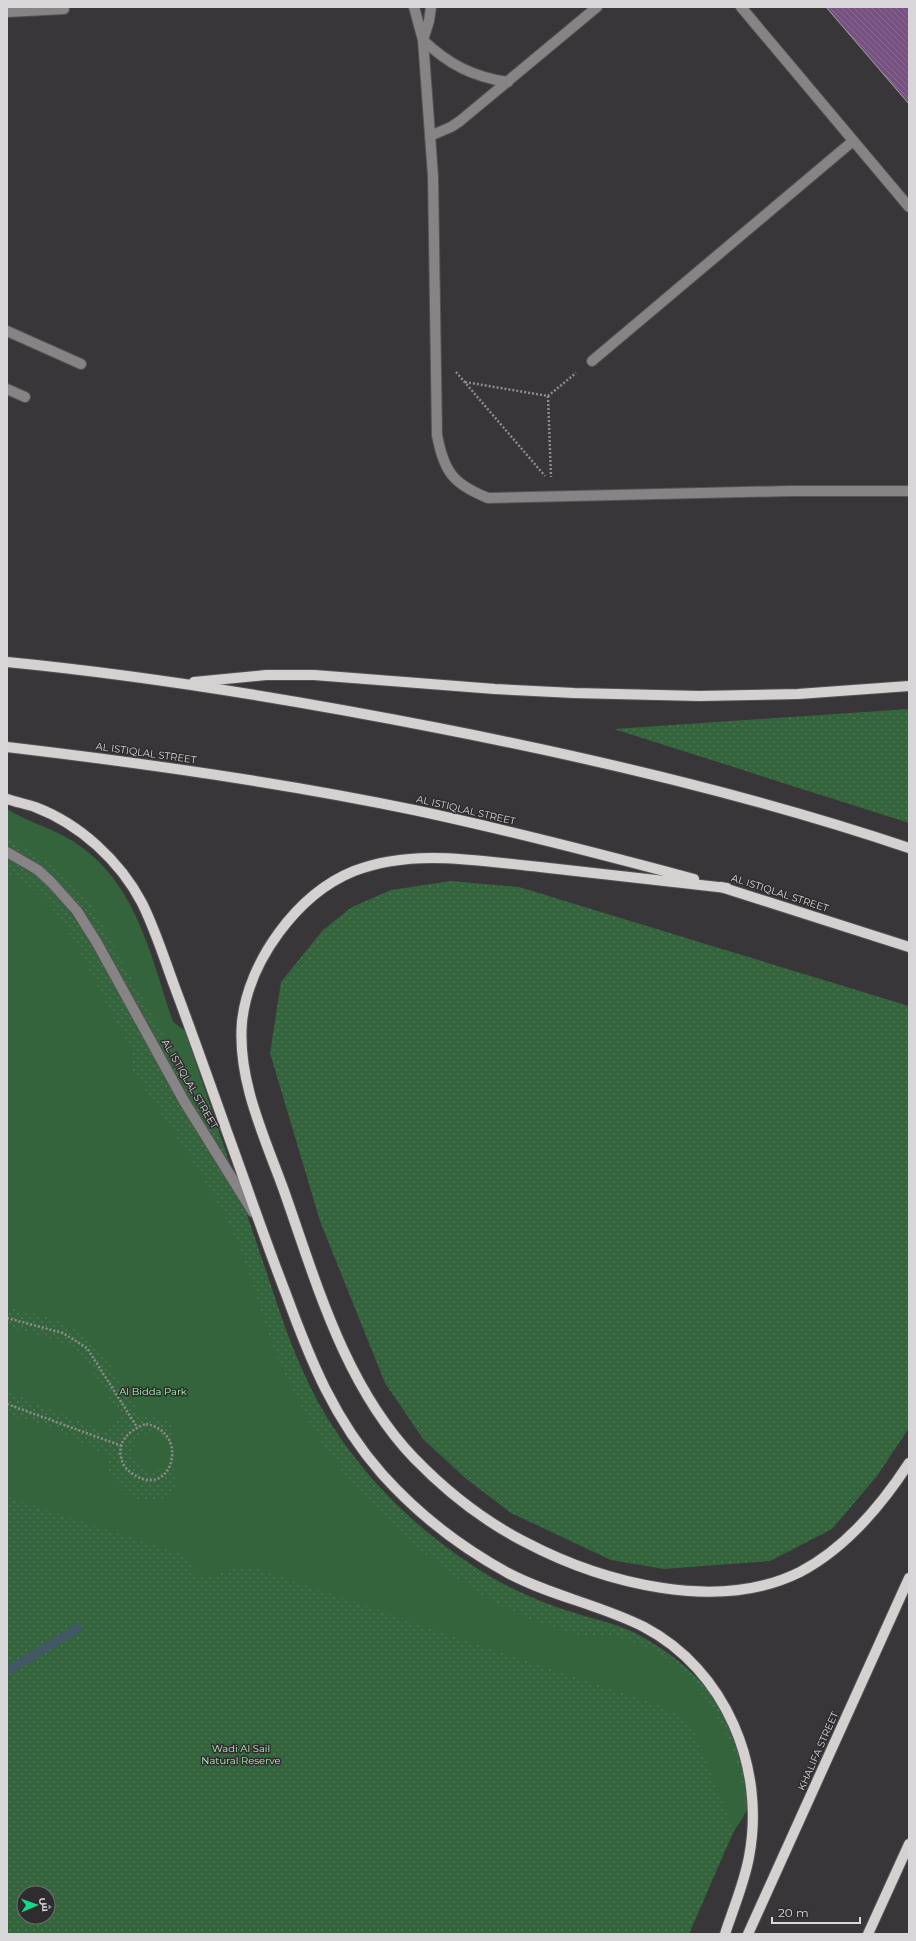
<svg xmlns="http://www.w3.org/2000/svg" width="916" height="1941" viewBox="0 0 916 1941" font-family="Montserrat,Cairo,sans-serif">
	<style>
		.grass { fill: url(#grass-dots); fill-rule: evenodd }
		.garden { fill: #34643b }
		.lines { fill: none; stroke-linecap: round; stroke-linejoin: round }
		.stream { stroke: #435867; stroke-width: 9 }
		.building { fill: url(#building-back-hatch); stroke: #a5a3a6 }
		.minor-casing { stroke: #555355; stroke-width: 12 }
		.major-casing { stroke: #555355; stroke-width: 12 }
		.path { stroke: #8d8b8d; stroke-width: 2.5; stroke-dasharray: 2 2; stroke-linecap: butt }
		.minor { stroke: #868484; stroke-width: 10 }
		.major { stroke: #d5d1d1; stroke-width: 10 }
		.labels { text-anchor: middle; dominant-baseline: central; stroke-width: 3; stroke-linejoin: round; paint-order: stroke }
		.street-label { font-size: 10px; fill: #d8d6d8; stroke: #2e2c2e }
		.park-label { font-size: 10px; fill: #aaf6b2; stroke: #2e2c2e }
	</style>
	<defs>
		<pattern id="grass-dots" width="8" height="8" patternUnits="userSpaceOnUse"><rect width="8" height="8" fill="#34643b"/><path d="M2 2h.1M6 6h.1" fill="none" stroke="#517957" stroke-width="1.8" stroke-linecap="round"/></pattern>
		<pattern id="building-back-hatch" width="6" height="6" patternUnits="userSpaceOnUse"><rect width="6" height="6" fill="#775182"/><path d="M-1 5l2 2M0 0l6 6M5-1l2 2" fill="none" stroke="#8a6993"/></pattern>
	</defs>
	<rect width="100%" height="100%" fill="#383638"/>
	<g class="grass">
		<polygon points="909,709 909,823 614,729"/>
		<path d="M7,809C25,821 48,827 67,838C135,876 150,954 173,1022L185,1031L286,1330C295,1354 305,1377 317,1400C353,1466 409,1524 472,1565C503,1586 539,1602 575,1613C594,1619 613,1623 631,1631C677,1653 724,1695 738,1745C740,1753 741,1762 743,1770C745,1779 749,1790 749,1799C749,1811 738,1823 733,1833C718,1866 704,1900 689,1934H7ZM24,1893H48V1917H24Z"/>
		<polygon points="451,881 519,887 909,1006 909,1428 877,1476 832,1529 770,1561 664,1569 611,1560 511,1513 464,1477 423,1439 385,1383 320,1221 270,1053 281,982 323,930 352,907 391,890"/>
	</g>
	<g class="garden">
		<path d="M7,809C25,821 48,827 67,838C135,876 150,954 173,1022L185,1031L212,1114L208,1115C181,1067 154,1019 127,971C114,947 102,919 85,897C65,873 39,853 10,841V835L7,833Z"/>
		<path d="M7,873C52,892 73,939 94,979C107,1004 119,1028 132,1052L133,1071C160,1111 188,1152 212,1194C219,1206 227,1218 232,1230C251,1270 260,1313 276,1353C301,1415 336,1471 384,1518C406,1540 432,1559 457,1578C484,1599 540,1627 574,1634C587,1637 602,1633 615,1636C628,1640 643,1645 655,1651C688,1669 725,1720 735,1757C739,1769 747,1801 745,1813C743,1819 737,1826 734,1831L695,1733C685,1721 676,1714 663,1707L254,1568L243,1567L197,1579L189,1557L7,1497V1415L52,1427L109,1457C106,1468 109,1474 116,1483C130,1503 154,1505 175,1493L173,1420L141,1416C120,1381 102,1342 63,1323C46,1315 25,1312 7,1307Z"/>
		<path d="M7,1327C27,1333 51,1335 68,1347C91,1362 105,1393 120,1415L107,1433L7,1391Z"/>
		<circle cx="152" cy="1452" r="19"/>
	</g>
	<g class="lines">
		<polyline class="stream" points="7,1671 78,1628"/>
	</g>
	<polygon class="building" points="826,7 909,7 909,104"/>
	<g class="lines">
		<g class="minor-casing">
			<g id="minor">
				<path d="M414,7L423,40L433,176L437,435C444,472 453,484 488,498L790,491H909"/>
				<polyline points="741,7 909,207"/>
				<polyline points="7,12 64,9"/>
				<path d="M423,40C448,64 473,77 508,82"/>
				<polyline points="423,40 429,21 431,7"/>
				<polyline points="430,136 451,127 460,121 597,7"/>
				<polyline points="7,331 81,364"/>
				<polyline points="592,361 853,141"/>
				<polyline points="7,389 25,397"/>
				<polyline points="7,852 38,870 51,882 77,911 97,943 184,1101 253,1212"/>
			</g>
		</g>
		<g class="major-casing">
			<g id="major">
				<path d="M7,662C151,676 295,700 438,728C597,759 755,796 909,848"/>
				<polyline points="194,682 266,675 314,675 495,689 574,693 699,696 798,694 909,686"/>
				<path d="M7,747C143,763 280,782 414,810C508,830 601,854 694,879"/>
				<path d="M7,799C16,802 26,804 35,807C80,824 120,861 142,903C155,929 164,958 174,985C192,1033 209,1081 226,1129C246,1184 265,1240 286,1294C311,1362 334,1419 382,1474C417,1513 462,1548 508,1573C551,1596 601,1605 644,1627C726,1670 766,1768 749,1857C744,1884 733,1909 725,1934"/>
				<polyline points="721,887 909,947"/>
				<path d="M727,888C665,881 602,874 540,867C479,861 413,848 354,871C297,894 248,962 242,1022C237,1079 264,1136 283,1188C316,1281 344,1385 414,1458C446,1491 484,1521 525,1542C603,1583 718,1613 800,1572C846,1548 881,1506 909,1463"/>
				<polyline points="748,1934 909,1578"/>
				<polyline points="868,1934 909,1844"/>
			</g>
		</g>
		<g class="path">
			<polyline points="456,372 545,476"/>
			<polyline points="465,382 548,396 576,373"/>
			<polyline points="548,396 551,477"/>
			<polyline points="7,1318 63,1333 87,1348 137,1427"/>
			<polyline points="7,1404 122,1446"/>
			<path d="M146,1424C189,1431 174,1495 138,1477C133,1474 127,1471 124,1465C113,1445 128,1430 146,1424Z"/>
		</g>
		<use href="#minor" class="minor"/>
		<use href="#major" class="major"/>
	</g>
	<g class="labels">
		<g class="street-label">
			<text transform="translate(146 753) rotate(8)">AL ISTIQLAL STREET</text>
			<text transform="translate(466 810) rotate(13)">AL ISTIQLAL STREET</text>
			<text transform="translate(780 893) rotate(18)">AL ISTIQLAL STREET</text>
			<text transform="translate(190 1084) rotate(60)">AL ISTIQLAL STREET</text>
			<text transform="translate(818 1751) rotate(-66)">KHALIFA STREET</text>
		</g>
		<g class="park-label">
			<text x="153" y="1391">Al Bidda Park</text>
			<text x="241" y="1748">Wadi Al Sail<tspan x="241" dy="12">Natural Reserve</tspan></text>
		</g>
	</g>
	<rect width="916" height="1941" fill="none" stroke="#d8d6d8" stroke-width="16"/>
	<g transform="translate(36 1905) rotate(88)"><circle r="19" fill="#2e2c2e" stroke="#727072"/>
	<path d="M0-3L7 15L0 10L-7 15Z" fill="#14d989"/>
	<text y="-6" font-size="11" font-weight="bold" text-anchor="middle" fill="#d8d6d8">ش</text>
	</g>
	<path d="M772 1917v6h88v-6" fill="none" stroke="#d8d6d8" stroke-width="2"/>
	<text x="778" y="1917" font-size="12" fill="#d8d6d8" stroke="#2e2c2e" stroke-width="3" paint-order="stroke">20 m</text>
</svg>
